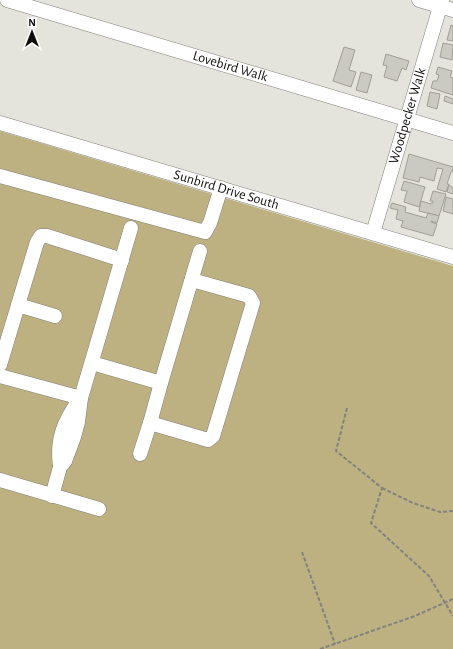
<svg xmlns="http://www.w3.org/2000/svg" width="453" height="649" viewBox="0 0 453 649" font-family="'Alegreya Sans',sans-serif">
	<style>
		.green { fill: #bdb182 }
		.building { fill: #cbcac2; stroke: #a09e97 }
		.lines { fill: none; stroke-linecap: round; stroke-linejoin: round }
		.minor-casing { stroke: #807f78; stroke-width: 15 }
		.path { stroke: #83827d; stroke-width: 2; stroke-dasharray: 4 2; stroke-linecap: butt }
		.minor { stroke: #fff; stroke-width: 14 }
		.labels { text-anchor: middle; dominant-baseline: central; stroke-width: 4; stroke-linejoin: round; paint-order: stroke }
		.street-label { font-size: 14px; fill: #0f0e0c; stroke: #fff }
	</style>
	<rect width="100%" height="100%" fill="#e5e4dc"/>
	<polygon class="green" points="0,131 453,266 453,649 0,649"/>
	<g class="building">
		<polygon points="451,25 453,26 453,41 447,40"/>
		<polygon points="443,43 453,45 452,60 440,57"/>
		<polygon points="344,47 355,50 349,70 356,72 351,87 333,81"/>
		<polygon points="386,54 409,61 406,70 402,68 397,81 384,77 387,66 383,65"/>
		<polygon points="438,67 452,71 450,77 453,78 453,95 431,88 433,81 437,81 439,75 436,74"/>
		<polygon points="361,72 372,75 367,93 356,90"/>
		<polygon points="430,92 440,94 437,109 427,106"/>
		<polygon points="445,96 453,99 453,104 444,101"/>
		<polygon points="409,154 453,167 452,172 451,172 447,184 449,184 446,192 437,189 443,169 437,168 434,181 420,177 419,182 403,178"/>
		<polygon points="404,181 425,187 419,207 404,202 407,191 401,190"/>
		<polygon points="449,185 453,188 453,194 447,192"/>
		<polygon points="433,191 446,194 439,216 419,211 421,201 431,204 431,203 433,203 433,201 430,201"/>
		<polygon points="446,197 453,199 453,214 443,211"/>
		<polygon points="392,203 406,207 405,212 426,218 428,213 439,216 437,223 431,221 431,222 437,224 433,236 401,227 403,221 396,219 398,210 390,208"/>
	</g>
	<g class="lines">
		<g class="minor-casing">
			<g id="minor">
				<path id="s1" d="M7,0L453,133"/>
				<polyline points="419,0 453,10"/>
				<path id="s2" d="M0,123L453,257"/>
				<polyline points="0,176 205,232 210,223 221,188"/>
				<path id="s3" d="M373,233L442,0"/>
				<polyline points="18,305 55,316"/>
				<polyline points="92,363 161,383 150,423 208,440 213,436 253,303 249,296 192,280"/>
				<polyline points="0,365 37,242 41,236 47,236 122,260"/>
				<polyline points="0,376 81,398 131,228"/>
				<polyline points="161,383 200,251"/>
				<polyline points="140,454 150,423"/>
				<path d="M60,466C56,439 64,422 79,400"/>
				<polyline points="0,480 99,509"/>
				<polyline points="52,496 60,467 65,461 74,437 78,422 81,398"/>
			</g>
		</g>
		<g class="path">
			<polyline points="347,408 336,451 382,488 371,523 429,576 453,616"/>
			<polyline points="382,488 413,503 440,512 453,511"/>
			<polyline points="302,552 335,644"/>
			<polyline points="320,649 415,616 453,599"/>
		</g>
		<use href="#minor" class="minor"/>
	</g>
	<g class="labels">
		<g class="street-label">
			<text stroke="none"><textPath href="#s1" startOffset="233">Lovebird Walk</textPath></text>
			<text stroke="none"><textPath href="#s3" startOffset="122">Woodpecker Walk</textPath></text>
			<text stroke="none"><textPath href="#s2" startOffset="236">Sunbird Drive South</textPath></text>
		</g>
	</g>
	<g transform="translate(32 32)" stroke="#ffffff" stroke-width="3" paint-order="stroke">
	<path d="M0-3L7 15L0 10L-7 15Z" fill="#0f0e0c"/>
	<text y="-6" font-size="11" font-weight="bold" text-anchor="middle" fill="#0f0e0c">N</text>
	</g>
</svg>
